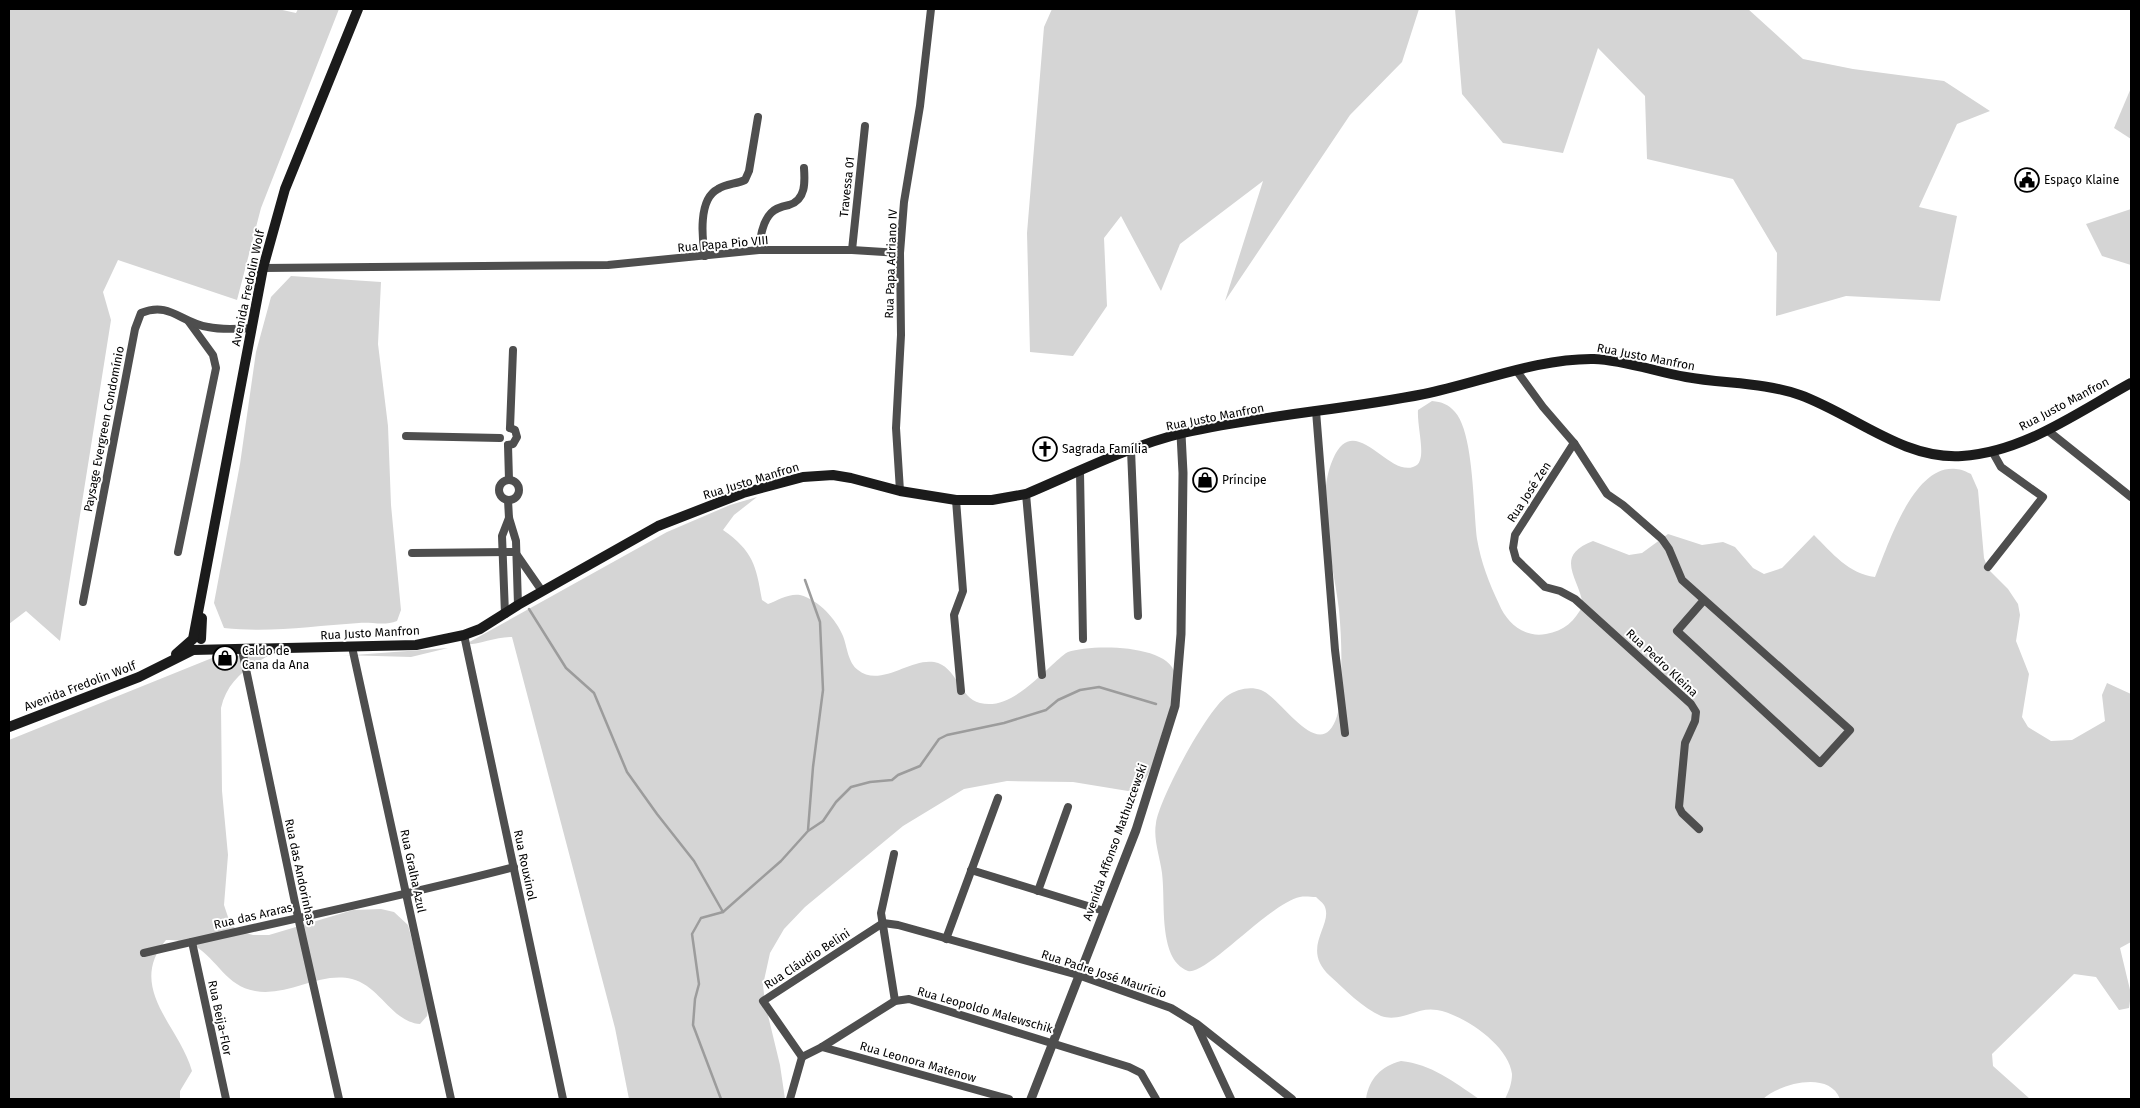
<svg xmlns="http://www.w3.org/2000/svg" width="2140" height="1108" viewBox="0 0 2140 1108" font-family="'Fira Sans',sans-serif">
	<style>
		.green { fill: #d5d5d5 }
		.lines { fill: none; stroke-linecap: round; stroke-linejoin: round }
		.stream { stroke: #9c9c9c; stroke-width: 2.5 }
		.minor { stroke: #4e4e4e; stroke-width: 8 }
		.tertiary { stroke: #4e4e4e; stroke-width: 9 }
		.secondary { stroke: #1b1b1b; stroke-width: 10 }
		.labels { text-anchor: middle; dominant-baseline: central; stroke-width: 4; stroke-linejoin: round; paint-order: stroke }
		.poi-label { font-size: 12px; fill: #000; stroke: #fff; text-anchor: start }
		.street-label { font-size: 12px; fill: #000; stroke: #fff }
	</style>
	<rect width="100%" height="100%" fill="#fff"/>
	<g class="green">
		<polygon points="9,9 278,9 296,13 298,9 339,9 261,208 237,300 118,260 103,292 111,320 60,641 26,611 9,624"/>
		<polygon points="1052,9 1419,9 1402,62 1350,115 1225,301 1263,181 1180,244 1161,291 1121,216 1104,238 1107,306 1073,356 1030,352 1027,233 1044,27"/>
		<polygon points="1455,9 1748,9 1803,59 1853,69 1944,81 1990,111 1957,124 1919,207 1957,216 1940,301 1846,296 1776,316 1777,253 1733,179 1647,159 1645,96 1598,48 1563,153 1503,143 1462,94"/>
		<polygon points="2131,88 2131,139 2114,128"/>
		<polygon points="2131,209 2131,265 2102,256 2086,224"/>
		<path d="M291,276L381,282L378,344L388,426L391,505L401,610L397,621C385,626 372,622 359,623C313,626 270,633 224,628L214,603L240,464L256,352L271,297Z"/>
		<path d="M1432,401C1442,402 1448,404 1455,412C1474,433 1473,509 1477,539C1481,562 1489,583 1499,604C1507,623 1524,638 1546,634C1564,631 1575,621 1583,605C1579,578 1553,556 1593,541L1629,555L1642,553L1668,534L1702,545L1723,542L1735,547L1753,568L1764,574L1782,568L1814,535C1832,553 1849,574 1875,577C1888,546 1913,464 1956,469C1961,469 1967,472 1971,474L1978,490L1984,558L1988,569L2008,589L2018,604L2020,615L2016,641L2029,674L2022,717L2028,727L2051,741L2072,740L2105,721L2102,695L2107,683L2131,694V942L2120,948L2131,994L2129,1008L2119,1010L2096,977L2074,974L1992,1054L1993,1066L2030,1099H1840C1829,1070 1779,1084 1763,1099H1505C1509,1091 1512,1083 1512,1074C1509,1045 1462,1014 1437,1010C1417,1006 1401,1023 1381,1016C1363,1008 1344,989 1330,976C1299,947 1335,925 1324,905C1322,902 1318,899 1316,897C1311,897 1305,896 1300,897C1270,903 1206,976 1188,971C1180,968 1174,961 1171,954C1161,929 1165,899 1162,873C1160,857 1153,839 1156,823C1160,797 1207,710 1227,696C1237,689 1250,686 1261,690C1281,697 1321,767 1337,716C1341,704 1341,689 1341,676C1342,654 1341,632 1339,610C1334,565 1314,502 1333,459C1354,410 1387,476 1413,467C1416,466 1419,464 1420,460C1424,450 1417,424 1418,410Z"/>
		<path d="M757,497L734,515L723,530C753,551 756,565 762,600L768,604C778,600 790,593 800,595C819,600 836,619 843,636C847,646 848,663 858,670C880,688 910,658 934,662C957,666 959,698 980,703C1007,710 1033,682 1051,666C1056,662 1062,655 1068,652C1091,644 1169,644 1175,674C1178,692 1169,713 1163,730C1157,749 1153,773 1139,788L1128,791L1073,782L1007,781L964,789L903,826L805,907L784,929L770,953L763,985L765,1003L780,1065L785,1099H629L615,1028L512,637C496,637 481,644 464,645L667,532L730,505Z"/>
		<polygon points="448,648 411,657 342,655 354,655"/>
		<path d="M217,656H268C245,668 227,682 221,708L222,791L228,855L224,905L230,923L238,931L253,935H269L353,910L381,909L394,912L408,925L429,1004L427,1016L420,1024C392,1022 380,986 352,979C320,971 288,997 255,991C226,986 218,960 195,946C186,941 176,940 166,940C126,988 179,1025 192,1071L180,1091V1099H9V740Z"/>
		<path d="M1401,1061C1431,1064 1454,1082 1479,1099H1366C1369,1079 1381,1066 1401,1061Z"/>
	</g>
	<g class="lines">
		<g class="stream">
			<polyline points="805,580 820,622 823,690 813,767 808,830"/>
			<polyline points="529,609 566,668 594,693 627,772 657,814 694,861 723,912"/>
			<polyline points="721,1099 693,1025 695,999 699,984 692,934 701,918 723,912 781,861 808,831 823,821 836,802 851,787 870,782 892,780 898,775 920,766 939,739 947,735 1004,723 1046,710 1058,700 1080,690 1099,687 1156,704"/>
		</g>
		<g class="minor">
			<path d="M759,250C760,238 762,222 771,213C775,208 784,206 789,205C806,200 805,182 804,168"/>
			<polyline points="852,250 865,126"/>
			<path d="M705,256C702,238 698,199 718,189C726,184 736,184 745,180L749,171L758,117"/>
			<polyline points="263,268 608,265 759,250 852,250 900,253"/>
			<polyline points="1516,370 1543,407 1574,443 1607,494 1623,505 1662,539 1669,549 1682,580 1850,730 1820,763 1677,631 1704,600"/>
			<polyline points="1316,411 1335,650 1345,733"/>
			<polyline points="510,428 513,350"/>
			<polyline points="2047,430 2131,497"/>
			<polyline points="406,436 500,438"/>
			<polyline points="1574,443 1515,535 1513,548 1516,559 1545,587 1560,591 1575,599 1691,704 1696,712 1695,721 1685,743 1679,807 1682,813 1699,829"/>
			<polyline points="508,445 509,480"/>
			<polyline points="508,445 513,444 517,437 515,430 510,428"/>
			<polyline points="1131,450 1138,616"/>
			<polyline points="1080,472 1083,639"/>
			<circle cx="509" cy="490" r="10"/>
			<polyline points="900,491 896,428 901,335 900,253 904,202 920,106 931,9"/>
			<polyline points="1026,494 1042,675"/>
			<polyline points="508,500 509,518 516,541 518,605"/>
			<polyline points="956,500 963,591 954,615 961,691"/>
			<polyline points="178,552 216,368 213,355 189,322"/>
			<polyline points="412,553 516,552"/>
			<polyline points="517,555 542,591"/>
			<polyline points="1988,567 2043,497 2001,467 1992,451"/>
			<path d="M83,602L135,329L141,313C170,301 181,323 208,327C221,330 238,329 252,328"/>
			<polyline points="505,614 502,536 509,518"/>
			<polyline points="464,635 563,1099"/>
			<polyline points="352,647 451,1099"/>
			<polyline points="242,650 298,917 339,1099"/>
			<polyline points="894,854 881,913 895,1001"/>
			<polyline points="971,870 1104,911"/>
			<polyline points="1038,891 1068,807"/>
			<polyline points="883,923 898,925 1078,975 1171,1008 1197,1024 1292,1099"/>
			<polyline points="946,939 998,798"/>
			<polyline points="192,942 226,1099"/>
			<path d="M144,953C267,924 391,899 514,867"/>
			<polyline points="1197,1026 1231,1099"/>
			<polyline points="822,1047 1009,1099"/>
			<polyline points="802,1057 822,1047 895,1001 909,999 1129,1067 1141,1073 1156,1099"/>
			<polyline points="802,1057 763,1001 883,923"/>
			<polyline points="790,1099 802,1057"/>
		</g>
		<polyline class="tertiary" points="1031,1099 1136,830 1175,706 1181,634 1183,473 1181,434"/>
		<g class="secondary">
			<polyline points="201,639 202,618"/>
			<polyline points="176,654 193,639 263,268 285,189 358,9"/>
			<path d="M9,727L139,677L193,650L416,645L464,635L480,629L518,605L658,526L743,493L803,477L833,475L851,478L900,491L956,500H992L1026,494C1076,473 1129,446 1183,433C1262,415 1344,410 1424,394C1478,383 1539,358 1594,359C1625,360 1656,372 1686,377C1724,384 1763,382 1800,395C1853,414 1903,460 1962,456C2024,452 2078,412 2131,383"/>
		</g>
	</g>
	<defs>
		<g id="civic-ring" transform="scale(1.25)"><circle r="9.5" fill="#fff" stroke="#000" stroke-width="1.5"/><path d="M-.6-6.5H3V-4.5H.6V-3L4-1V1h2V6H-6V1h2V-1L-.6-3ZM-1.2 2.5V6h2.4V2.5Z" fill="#000"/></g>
		<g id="church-ring" transform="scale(1.25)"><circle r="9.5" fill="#fff" stroke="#000" stroke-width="1.5"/><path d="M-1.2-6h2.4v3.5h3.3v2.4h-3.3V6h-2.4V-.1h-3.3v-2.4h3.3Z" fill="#000"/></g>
		<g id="shop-ring" transform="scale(1.25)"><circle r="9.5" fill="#fff" stroke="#000" stroke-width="1.5"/><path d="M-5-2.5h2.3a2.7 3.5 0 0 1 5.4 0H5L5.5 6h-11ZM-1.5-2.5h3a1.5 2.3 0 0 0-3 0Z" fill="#000"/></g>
	</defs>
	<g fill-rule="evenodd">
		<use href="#civic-ring" x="2027" y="180"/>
		<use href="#church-ring" x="1045" y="449"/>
		<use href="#shop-ring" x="1205" y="480"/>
		<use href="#shop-ring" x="225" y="658"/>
	</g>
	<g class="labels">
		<g class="poi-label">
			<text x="2044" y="180">Espaço Klaine</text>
			<text x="1062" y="449">Sagrada Família</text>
			<text x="1222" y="480">Príncipe</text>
			<text x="242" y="651">Caldo de<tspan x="242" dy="14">Cana da Ana</tspan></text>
		</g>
		<g class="street-label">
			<text transform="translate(847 187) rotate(-84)">Travessa 01</text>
			<text transform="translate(723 244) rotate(-5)">Rua Papa Pio VIII</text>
			<text transform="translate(891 264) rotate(-88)">Rua Papa Adriano IV</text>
			<text transform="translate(248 288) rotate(-78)">Avenida Fredolin Wolf</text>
			<text transform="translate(1646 357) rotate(11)">Rua Justo Manfron</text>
			<text transform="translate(2064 404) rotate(-28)">Rua Justo Manfron</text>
			<text transform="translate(1215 417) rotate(-11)">Rua Justo Manfron</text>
			<text transform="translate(104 429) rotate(-79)">Paysage Evergreen Condomínio</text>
			<text transform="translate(751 481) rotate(-17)">Rua Justo Manfron</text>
			<text transform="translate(1529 492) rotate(-57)">Rua José Zen</text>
			<text transform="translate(370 633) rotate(-3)">Rua Justo Manfron</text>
			<text transform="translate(1662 663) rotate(43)">Rua Pedro Kleina</text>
			<text transform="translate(80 686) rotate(-21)">Avenida Fredolin Wolf</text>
			<text transform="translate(1115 842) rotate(-70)">Avenida Affonso Mathuzcewski</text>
			<text transform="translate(525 865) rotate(78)">Rua Rouxinol</text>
			<text transform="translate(413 871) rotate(78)">Rua Gralha Azul</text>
			<text transform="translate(300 872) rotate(78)">Rua das Andorinhas</text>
			<text transform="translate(253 916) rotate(-13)">Rua das Araras</text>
			<text transform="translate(807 959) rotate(-33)">Rua Cláudio Belini</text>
			<text transform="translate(1104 974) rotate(18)">Rua Padre José Maurício</text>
			<text transform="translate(985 1010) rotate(16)">Rua Leopoldo Malewschik</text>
			<text transform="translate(220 1018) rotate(78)">Rua Beija-Flor</text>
			<text transform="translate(918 1062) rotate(16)">Rua Leonora Matenow</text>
		</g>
	</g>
	<rect width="2140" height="1108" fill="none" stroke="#000000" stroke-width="20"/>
</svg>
